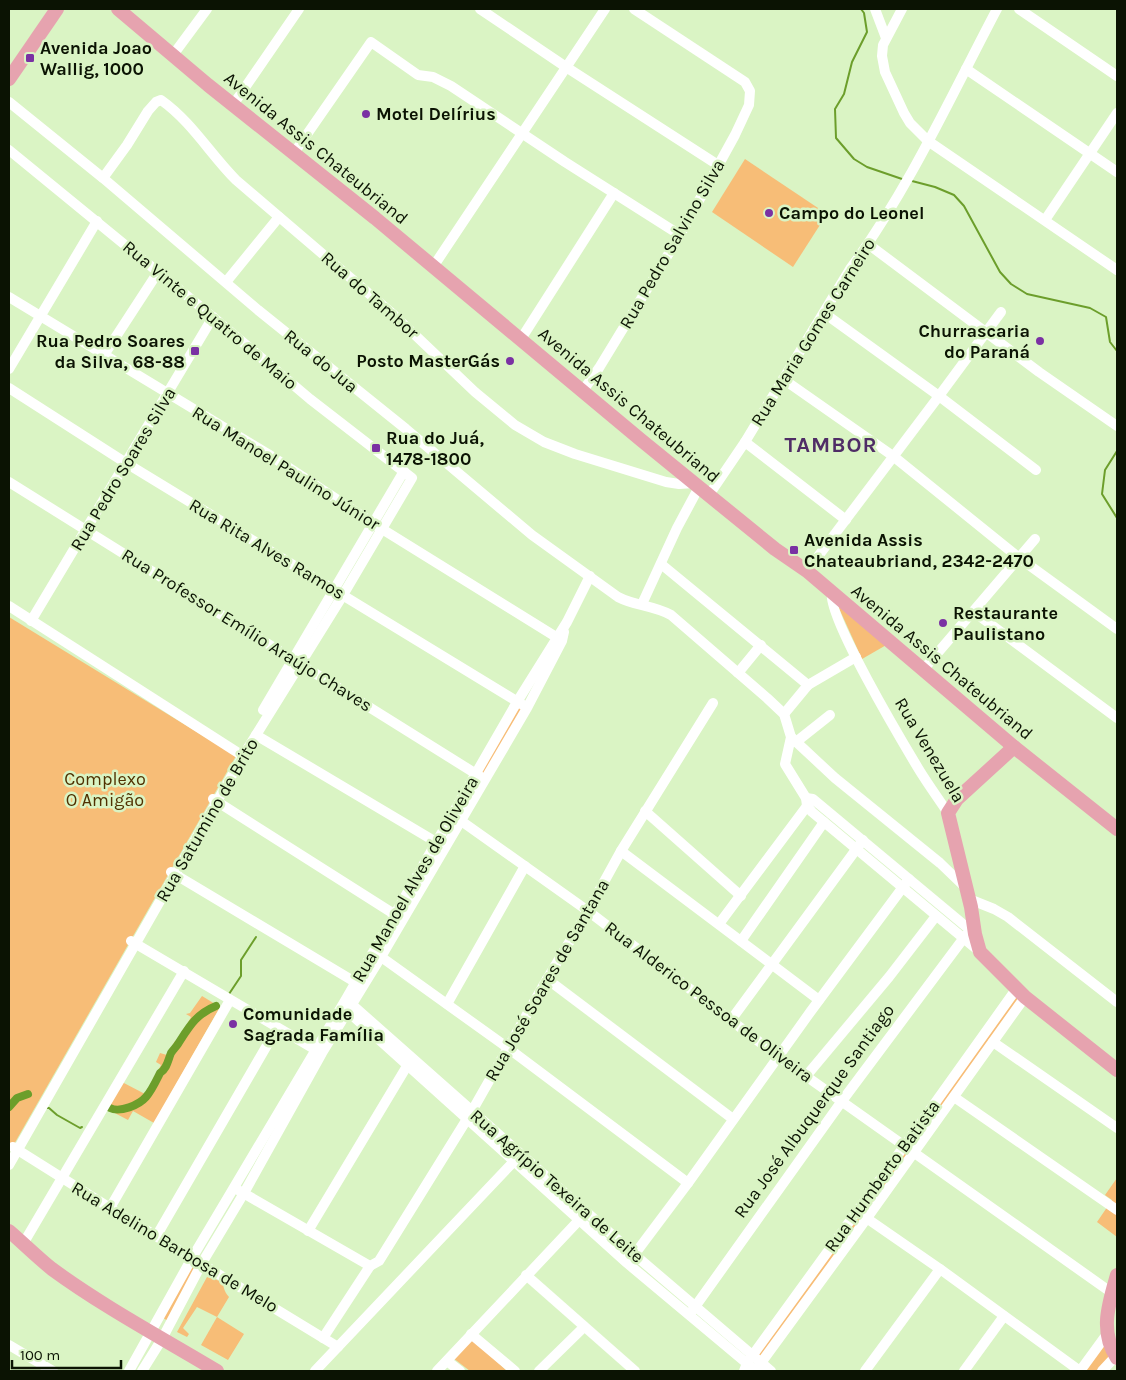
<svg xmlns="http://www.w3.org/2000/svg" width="1126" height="1380" viewBox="0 0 1126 1380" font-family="Karla,sans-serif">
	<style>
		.green { fill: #f7bd77 }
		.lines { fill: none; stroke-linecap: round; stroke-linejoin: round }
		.stream { stroke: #6c9e2b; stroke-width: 2 }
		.canal { stroke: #6c9e2b; stroke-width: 8 }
		.minor { stroke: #fff; stroke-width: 10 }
		.major { stroke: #e6a3af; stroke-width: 14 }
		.poi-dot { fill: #7a31a3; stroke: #daf4c4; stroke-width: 2 }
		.labels { text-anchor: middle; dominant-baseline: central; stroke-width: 5; stroke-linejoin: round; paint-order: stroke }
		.poi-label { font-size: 18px; font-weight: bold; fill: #0b1303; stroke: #daf4c4; text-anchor: start }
		.street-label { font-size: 18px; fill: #0b1303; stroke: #daf4c4 }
		.park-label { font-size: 18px; fill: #503001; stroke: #daf4c4 }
		.district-label { font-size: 22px; font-weight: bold; letter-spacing: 1px; fill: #4f2d66; stroke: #daf4c4 }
	</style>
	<rect width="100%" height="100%" fill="#daf4c4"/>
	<g class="green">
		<polygon points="745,159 827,214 793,267 712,212"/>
		<polygon points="838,606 888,644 862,659"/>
		<polygon points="9,617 236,756 9,1153"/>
		<polygon points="518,704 524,708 485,776 478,772"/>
		<polygon points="1017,991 1023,997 914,1148 907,1144"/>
		<polygon points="202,996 220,1007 154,1123 133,1111 128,1120 107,1109 122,1082 145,1094 161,1065 156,1062 160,1053 167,1055 175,1041 178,1041 191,1017 186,1014 190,1013"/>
		<polygon points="905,1149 910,1153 867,1215 860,1211"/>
		<polygon points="1117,1178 1117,1237 1097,1222 1112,1200 1105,1195"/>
		<polygon points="858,1214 864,1218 762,1359 756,1354"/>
		<polygon points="192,1258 200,1263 168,1321 160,1316"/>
		<path d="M207,1277C231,1283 218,1284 229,1297L217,1317L244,1334L228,1360L201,1345L217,1317L197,1307L183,1328L189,1334L187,1337L177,1332Z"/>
		<polygon points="472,1338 507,1371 470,1371 453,1358"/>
		<polygon points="1107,1338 1113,1355 1096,1371 1084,1371"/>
	</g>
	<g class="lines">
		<g class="stream">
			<polyline points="861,9 864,13 867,32 852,62 844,94 835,109 836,138 854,159 867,167 902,179"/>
			<polyline points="912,181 935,187 954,195 964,206 1000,272 1011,284 1027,294 1090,308 1106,317 1110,342 1117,351"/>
			<polyline points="1117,451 1105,470 1102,494 1117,518"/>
			<polyline points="229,994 241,976 241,960 256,937"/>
			<polyline points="46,1108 49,1108 57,1115 80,1128 82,1127"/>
		</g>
		<g class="canal">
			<polyline points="9,1107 17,1098 28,1094"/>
			<path d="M110,1108C120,1113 139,1105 146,1097C152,1090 156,1081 160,1073C167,1069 168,1060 171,1053C173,1050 176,1047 178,1044C189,1027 196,1014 216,1006"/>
		</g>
		<g class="minor">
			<polyline points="480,9 566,67 718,165"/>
			<polyline points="875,9 886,38"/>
			<polyline points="902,9 883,45 882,56 885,72 904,113 910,123 928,141 1117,270"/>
			<polyline points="1019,9 1117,76"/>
			<polyline points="173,55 207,9"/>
			<polyline points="966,69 1117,172"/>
			<path d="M9,102L103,178L258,310L406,429L532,535L618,597C635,606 652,605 671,615L767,698L784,714L791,737L785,764L806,798L807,806L812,812L980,952"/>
			<polyline points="233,105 299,9"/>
			<polyline points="9,150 213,317 310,399 412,478 343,595 243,756 9,1165"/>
			<polyline points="294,153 371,42 418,75 433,77 451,86 565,162 680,235"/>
			<path d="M103,178L127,145L148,111L156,102L161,100C192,122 210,154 236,180L394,315L475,392L515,425L544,442L575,454L666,482L679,484L694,483"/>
			<polyline points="1045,220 1117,113"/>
			<polyline points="868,244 1039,372 1117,426"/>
			<polyline points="433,267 605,9"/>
			<polyline points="226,282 279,217"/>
			<polyline points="9,297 268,454 382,529 561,640"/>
			<polyline points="824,313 939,396 1036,470"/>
			<polyline points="521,339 614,193"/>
			<polyline points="104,355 158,272"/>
			<polyline points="9,369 97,221"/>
			<polyline points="783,379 893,456 1018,557 1117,629"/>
			<polyline points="9,388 126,463 523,705"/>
			<polyline points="582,392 599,368 680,235 735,135 749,105 750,91 745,82 634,9"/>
			<polyline points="745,442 846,520"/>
			<polyline points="9,482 481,777"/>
			<path d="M709,495L745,442L850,269C909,189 951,96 997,9"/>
			<polyline points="661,564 808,685"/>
			<polyline points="807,571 939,396 1001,312"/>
			<path d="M832,593C826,614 903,743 918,768C927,783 938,798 948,813"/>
			<polyline points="642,604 677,528 699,487"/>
			<polyline points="9,606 243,756"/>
			<polyline points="974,612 1117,718"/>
			<polyline points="31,621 213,317"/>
			<polyline points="923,670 1035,539"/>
			<polyline points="738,673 761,645"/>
			<polyline points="263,710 404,471"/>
			<polyline points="784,714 808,685 856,657"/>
			<polyline points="256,735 436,842"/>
			<polyline points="791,737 835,778 940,863 966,888"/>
			<polyline points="796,742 830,715"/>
			<polyline points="806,798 813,799 975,934"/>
			<polyline points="213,799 394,914"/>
			<polyline points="645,811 741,896"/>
			<polyline points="457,818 588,911 779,1057 1112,1293"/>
			<polyline points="621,851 819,1000"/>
			<polyline points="171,872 355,982"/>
			<polyline points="969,899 994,909 1008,917 1117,1002"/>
			<polyline points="719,924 810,802"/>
			<polyline points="131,941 321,1053"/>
			<polyline points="741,941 824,822"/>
			<polyline points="377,954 508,1048 688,1183"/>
			<polyline points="547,979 733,1119"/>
			<polyline points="349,1002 635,1255 771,1371"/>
			<polyline points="447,1004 525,866"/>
			<polyline points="344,1008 627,1263 756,1371"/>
			<polyline points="731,1020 863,840"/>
			<polyline points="993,1042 1117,1128"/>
			<polyline points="807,1075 889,977 936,916"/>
			<polyline points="954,1097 1117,1210"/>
			<polyline points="13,1147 110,1208 338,1347"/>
			<polyline points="238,1190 370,1266 379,1261 472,1111 547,979 588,911 621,851 713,703"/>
			<polyline points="110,1208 230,1000"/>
			<polyline points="862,1215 940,1269 1080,1371"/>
			<polyline points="308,1231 410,1061"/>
			<polyline points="157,1235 277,1028"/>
			<polyline points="23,1244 184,971"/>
			<polyline points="631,1259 688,1183 811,1011 909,879"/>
			<polyline points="526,1275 635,1371"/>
			<polyline points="692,1311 842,1101 966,935"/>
			<polyline points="471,1334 515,1371"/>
			<polyline points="323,1338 370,1266"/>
			<polyline points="9,1345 53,1371"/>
			<polyline points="447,1361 460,1371"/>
			<polyline points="758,1367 867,1218 1025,997"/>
			<polyline points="129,1371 192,1258 346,999 517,702 567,622 590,576"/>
			<polyline points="142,1371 162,1339 202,1263 244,1193 322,1053 381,957 527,708 562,641 564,632"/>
			<polyline points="315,1371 519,1156"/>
			<polyline points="437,1371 582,1217"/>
			<polyline points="539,1371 584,1327"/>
			<polyline points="744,1371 747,1363 905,1145 1017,988"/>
			<polyline points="865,1371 940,1269"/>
			<polyline points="964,1371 1004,1316"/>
			<polyline points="1080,1371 1107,1334"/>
			<polyline points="1102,1371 1116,1356"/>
		</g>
		<g class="major">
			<polyline points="118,9 208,85 375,218 641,440 775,549 807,571 1014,747 1117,829"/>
			<polyline points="9,79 57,9"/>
			<polyline points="1014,747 957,799 948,813 971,907 975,934 980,952 1025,997 1117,1070"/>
			<path d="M9,1231C23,1243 37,1257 52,1269C104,1307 162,1338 217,1371"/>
			<path d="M1117,1275C1109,1303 1099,1331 1117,1358"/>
		</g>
	</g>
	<g class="poi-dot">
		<rect x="25" y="53" width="10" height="10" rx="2.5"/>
		<circle cx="366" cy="114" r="5"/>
		<circle cx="769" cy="213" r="5"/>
		<circle cx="1040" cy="341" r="5"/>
		<rect x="190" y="346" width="10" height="10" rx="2.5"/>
		<circle cx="510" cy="361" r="5"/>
		<rect x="371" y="443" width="10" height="10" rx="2.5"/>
		<rect x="789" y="545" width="10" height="10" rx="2.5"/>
		<circle cx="943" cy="623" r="5"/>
		<circle cx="233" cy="1024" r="5"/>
	</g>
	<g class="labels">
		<g class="poi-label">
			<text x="40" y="48">Avenida Joao<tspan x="40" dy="21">Wallig, 1000</tspan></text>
			<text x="376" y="114">Motel Delírius</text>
			<text x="779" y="213">Campo do Leonel</text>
			<text x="1030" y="331" text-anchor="end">Churrascaria<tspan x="1030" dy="21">do Paraná</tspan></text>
			<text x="185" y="341" text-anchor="end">Rua Pedro Soares<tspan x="185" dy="21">da Silva, 68-88</tspan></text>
			<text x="500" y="361" text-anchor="end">Posto MasterGás</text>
			<text x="386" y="438">Rua do Juá,<tspan x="386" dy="21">1478-1800</tspan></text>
			<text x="804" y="540">Avenida Assis<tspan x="804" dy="21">Chateaubriand, 2342-2470</tspan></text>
			<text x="953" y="613">Restaurante<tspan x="953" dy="21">Paulistano</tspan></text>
			<text x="243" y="1014">Comunidade<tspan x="243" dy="21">Sagrada Família</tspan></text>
		</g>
		<g class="street-label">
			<text transform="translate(316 148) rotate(39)">Avenida Assis Chateubriand</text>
			<text transform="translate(672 244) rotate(-60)">Rua Pedro Salvino Silva</text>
			<text transform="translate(370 295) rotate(41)">Rua do Tambor</text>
			<text transform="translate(210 315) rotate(40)">Rua Vinte e Quatro de Maio</text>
			<text transform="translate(813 332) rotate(-58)">Rua Maria Gomes Carneiro</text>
			<text transform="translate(321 361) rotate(39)">Rua do Jua</text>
			<text transform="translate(629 405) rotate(40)">Avenida Assis Chateubriand</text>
			<text transform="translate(286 468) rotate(32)">Rua Manoel Paulino Júnior</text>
			<text transform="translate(123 469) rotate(-59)">Rua Pedro Soares Silva</text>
			<text transform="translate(267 549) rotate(31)">Rua Rita Alves Ramos</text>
			<text transform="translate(247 630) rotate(32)">Rua Professor Emílio Araújo Chaves</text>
			<text transform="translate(942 662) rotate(40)">Avenida Assis Chateubriand</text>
			<text transform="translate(930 750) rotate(59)">Rua Venezuela</text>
			<text transform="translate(207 820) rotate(-60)">Rua Satumino de Brito</text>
			<text transform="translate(415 879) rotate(-60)">Rua Manoel Alves de Oliveira</text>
			<text transform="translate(547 980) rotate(-60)">Rua José Soares de Santana</text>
			<text transform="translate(709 1002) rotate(37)">Rua Alderico Pessoa de Oliveira</text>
			<text transform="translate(814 1111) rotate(-54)">Rua José Albuquerque Santiago</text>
			<text transform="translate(882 1176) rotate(-54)">Rua Humberto Batista</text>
			<text transform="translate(557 1186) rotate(41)">Rua Agrípio Texeira de Leite</text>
			<text transform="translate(175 1247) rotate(31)">Rua Adelino Barbosa de Melo</text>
		</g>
		<g class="park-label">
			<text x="105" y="779">Complexo<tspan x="105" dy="21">O Amigão</tspan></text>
		</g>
		<g class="district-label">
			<text x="831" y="445">TAMBOR</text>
		</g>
	</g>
	<rect width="1126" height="1380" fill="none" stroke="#0b1303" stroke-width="20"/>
	<path d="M12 1360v8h109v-8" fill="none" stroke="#0b1303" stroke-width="2.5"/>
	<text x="20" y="1360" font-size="15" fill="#0b1303" stroke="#daf4c4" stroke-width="4" paint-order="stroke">100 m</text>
</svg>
